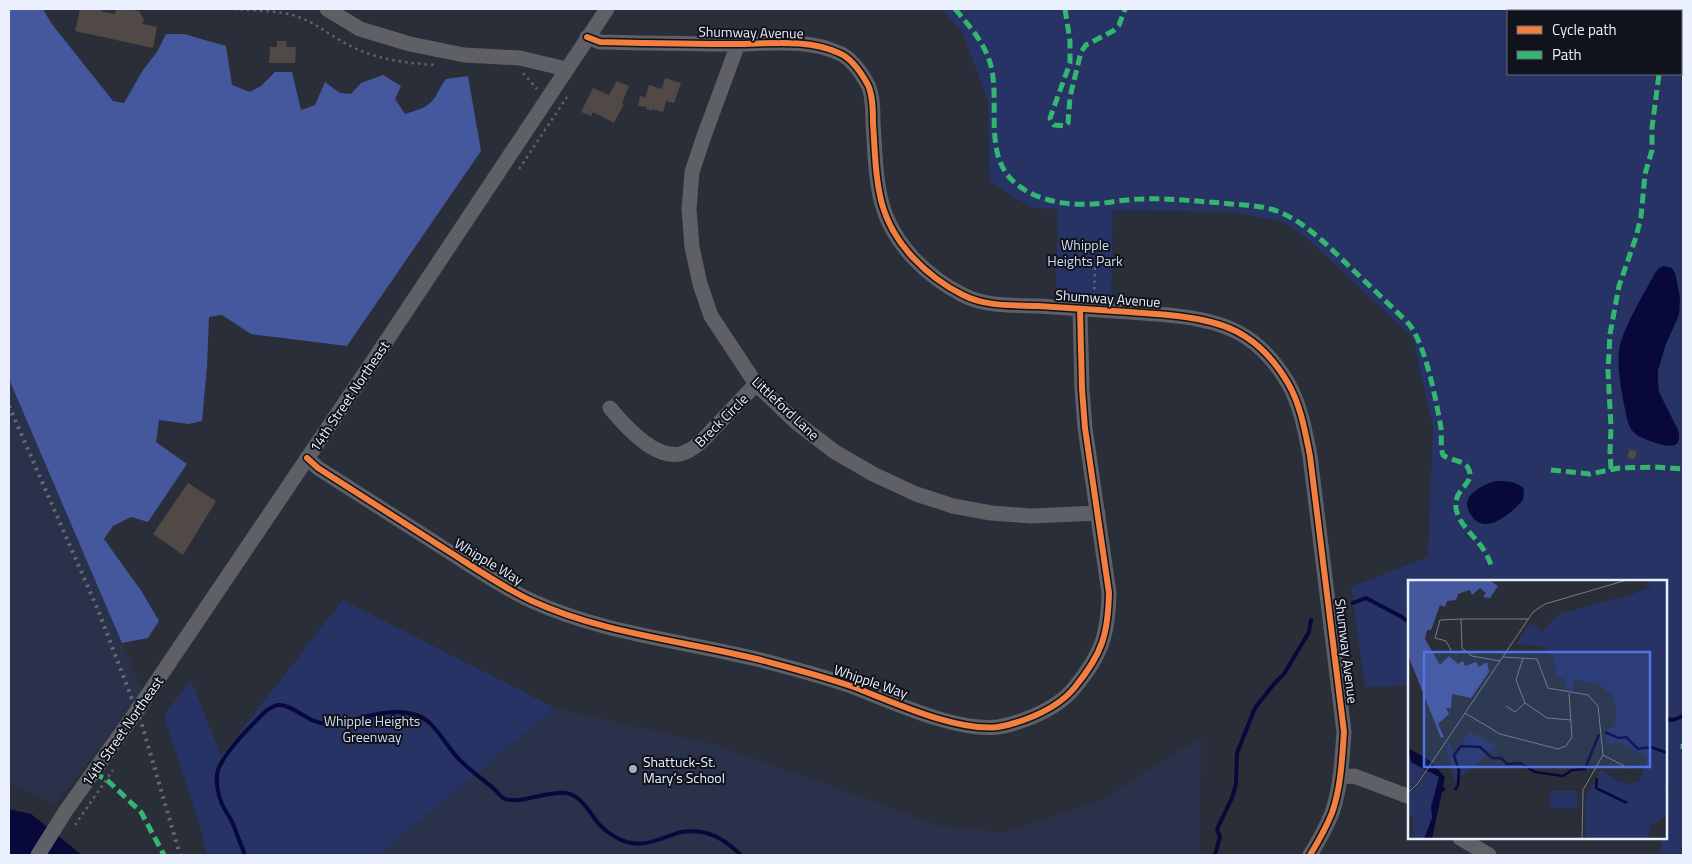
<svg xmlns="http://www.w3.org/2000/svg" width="1692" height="864" viewBox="0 0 1692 864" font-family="'Titillium Web',sans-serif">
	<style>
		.built { fill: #2a324b }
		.green { fill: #263364; fill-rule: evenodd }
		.forest { fill: #45589d }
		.water { fill: #08083b }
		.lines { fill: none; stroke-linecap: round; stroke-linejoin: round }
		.stream { stroke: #08083b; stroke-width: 4 }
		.building { fill: #514945 }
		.path { stroke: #60646a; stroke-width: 2.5; stroke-dasharray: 2.5 4; stroke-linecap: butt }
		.minor { stroke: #5f6065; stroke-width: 15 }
		.rail { stroke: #666a70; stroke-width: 4; stroke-dasharray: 2.5 5; stroke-linecap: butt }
		.quiet { stroke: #33b770; stroke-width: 5; stroke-dasharray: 10 5; stroke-linecap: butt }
		.cycleway-casing { stroke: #10131c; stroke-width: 9 }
		.cycleway { stroke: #f27e40; stroke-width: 6 }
		.poi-dot { fill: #a7acb9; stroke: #10131c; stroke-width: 2 }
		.labels { text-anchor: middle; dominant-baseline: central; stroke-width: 4; stroke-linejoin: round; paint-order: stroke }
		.street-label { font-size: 14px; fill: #ebf0fe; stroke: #10131c }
		.park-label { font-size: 14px; fill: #d3dbf1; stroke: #10131c }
		.poi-label { font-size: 14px; fill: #ebf0fe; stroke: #10131c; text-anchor: start }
		.inset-river { fill: none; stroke: #08083b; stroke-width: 2.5 }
		.inset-road { fill: none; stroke: #777c88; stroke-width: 1 }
		.view { fill: #5076e2; fill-opacity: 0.15; stroke: #5076e2; stroke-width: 2.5 }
		.inset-edge { fill: none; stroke: #ebf0fe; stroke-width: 2.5 }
	</style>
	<rect width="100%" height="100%" fill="#292e39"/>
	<g class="built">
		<polygon points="9,379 143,691 55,804 9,783"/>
		<polygon points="555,708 716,745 851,793 937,825 1003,833 1099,801 1201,737 1200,855 378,855"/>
	</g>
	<g class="green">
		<path d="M941,9H1683V855H1660L1662,838H1666V811L1669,786L1666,784V582H1410L1409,685L1365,687L1351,587L1428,557L1433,428L1413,338L1309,240L1284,222L1233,212L1113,210L1111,298L1056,294L1058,209L1032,208L990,182L988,101L962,31ZM1508,11H1681V74H1508Z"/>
		<polygon points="343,600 555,708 378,855 207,855 200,827 164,715 191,680 221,756"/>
	</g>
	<path class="forest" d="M9,9H43L51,23L113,101L124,103L143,70L157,52L166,34H184L226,46L232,85L250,92L261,86L275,72H292L301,110L315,105L325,82L340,93L351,94L361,83L383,75L401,86L395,99L405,114C414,111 427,108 433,100C438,94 440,86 446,79L468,76L481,151L347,346L251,334L222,315L209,317L207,366L202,421L189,424L159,420L156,442L187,464L148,522L131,517L113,526L104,539L142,592L159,621L148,638L122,643L9,379Z"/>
	<g class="water">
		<path d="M1663,266L1672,268L1675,273L1680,297L1679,315L1666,344L1658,370V380L1659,392L1678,430C1684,452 1664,446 1650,441C1627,433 1629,426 1624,404C1621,389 1617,365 1619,350C1624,325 1643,296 1655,273L1659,268Z"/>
		<path d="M1496,481C1506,481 1517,481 1524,489L1523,500C1514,510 1498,525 1484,524C1478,523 1474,520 1471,515C1458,497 1481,485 1496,481Z"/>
		<polygon points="9,809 31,814 82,855 9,855"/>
	</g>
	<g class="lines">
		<g class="stream">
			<polyline points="1353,603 1366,598 1402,617 1410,623"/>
			<polyline points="1666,719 1673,720 1683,716"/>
			<path d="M245,855C241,845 237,834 233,824C230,817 225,811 222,804C218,795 215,780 218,770C222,758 240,737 249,728C257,721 267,706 279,705C294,704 310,726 331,724C358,721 385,707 413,714C434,718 444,744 458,758C468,769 481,778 492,787C496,790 499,795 503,798C516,806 549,790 566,793C581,795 590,813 598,823C604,830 611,835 619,839C635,847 651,843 666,837C671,836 676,833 681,832C707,828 723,838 741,855"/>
			<polyline points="1215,855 1220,837 1217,829 1232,798 1236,784 1237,753 1255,708 1274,684 1284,674 1309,632 1311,620"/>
		</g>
	</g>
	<g class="building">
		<polygon points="80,9 83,10 83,9 103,9 102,12 115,14 116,9 135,9 135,11 139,11 144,20 142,24 157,27 153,48 75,31"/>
		<polygon points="277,41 287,41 286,47 296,47 295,63 269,63 270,47 277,47"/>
		<polygon points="665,78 681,83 674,103 666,101 663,112 652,109 652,111 646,109 647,107 638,106 640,96 645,98 649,85 662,89"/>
		<polygon points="617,81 629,86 622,103 624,104 614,123 593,112 591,116 581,112 593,88 609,95"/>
		<polygon points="1630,449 1637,452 1634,460 1627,457"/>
		<polygon points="188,483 216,501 183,555 153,534"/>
	</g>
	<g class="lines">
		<g class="path">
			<path d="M234,9C254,11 276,10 296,16C314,22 327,33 343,42C372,59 404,63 436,65"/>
			<polyline points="523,73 537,89"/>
			<polyline points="519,169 567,97"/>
			<polyline points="1090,266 1095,266 1094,296"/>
			<polyline points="75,825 113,770"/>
		</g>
		<g class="minor">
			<polyline points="327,9 360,29 410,44 464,55 520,58 566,69"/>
			<path d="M587,37L600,42C645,43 690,44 735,44C769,44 807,38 839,53C851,58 862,74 868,85C873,96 873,111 873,123C875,150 875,178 882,204C893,244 927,277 963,295C986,307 1014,305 1038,306C1069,308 1099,310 1130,312C1166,315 1215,316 1246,337C1263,348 1278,366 1288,383C1301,406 1305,431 1310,456L1344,732C1342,759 1341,787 1332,813C1326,828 1318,842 1310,855"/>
			<polyline points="738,44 704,136 692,172 689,209 692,247 700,284 711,316 756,384 797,423 835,452 873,474 916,494 953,506 991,513 1031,516 1098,513"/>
			<path d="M610,408C625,426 654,459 680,454C688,452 695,447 701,442L756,384"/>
			<path d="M307,458L318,468C361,495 404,523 448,551C475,568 502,587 532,601C604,634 685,641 761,660C791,668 822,676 851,686C891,701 956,732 998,727C1011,725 1022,721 1034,716C1050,709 1064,701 1075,687C1102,654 1108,635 1109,593L1085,428L1082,389L1080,309"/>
			<polyline points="1340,777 1354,776 1410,797"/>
			<polyline points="1460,838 1489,855"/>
			<polyline points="38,855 65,812 136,712 375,358 607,9"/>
		</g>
		<polyline class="rail" points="9,406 98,610 142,725 180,855"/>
		<g class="quiet">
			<path d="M955,9C970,27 985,43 991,66C1000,102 984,151 1011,179C1031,200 1066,206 1093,204C1109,203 1125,199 1142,199C1168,198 1195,201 1221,203C1240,205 1260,205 1277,211C1306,222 1330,248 1352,269C1371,287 1390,305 1409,324C1426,346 1436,400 1441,428C1442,437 1440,447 1443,455C1450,461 1466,460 1469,470C1475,484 1453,489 1456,508C1458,522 1469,531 1477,541C1484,549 1489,558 1492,568"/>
			<polyline points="1065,9 1070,41 1070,63 1050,118 1054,125 1065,126 1068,123 1070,97 1081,52 1086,45 1113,31 1119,25 1125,9"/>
			<polyline points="1671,11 1672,9"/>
			<polyline points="1611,469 1610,452 1611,427 1608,371 1610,334 1619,286 1636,237 1641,217 1645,174 1652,150 1652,128 1659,74"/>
			<polyline points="1551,470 1590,474 1619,468 1655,467 1683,469"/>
			<polyline points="1683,744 1683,749"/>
			<polyline points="94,773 107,780 141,812 164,855"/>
		</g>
		<g class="cycleway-casing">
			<g id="cycleway">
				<path d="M587,37L600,42C645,43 690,44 735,44C769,44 807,38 839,53C851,58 862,74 868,85C873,96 873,111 873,123C875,150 875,178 882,204C893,244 927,277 963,295C986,307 1014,305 1038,306C1069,308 1099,310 1130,312C1166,315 1215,316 1246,337C1263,348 1278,366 1288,383C1301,406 1305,431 1310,456L1344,732C1342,759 1341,787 1332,813C1326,828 1318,842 1310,855"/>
				<path d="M307,458L318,468C361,495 404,523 448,551C475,568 502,587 532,601C604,634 685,641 761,660C791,668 822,676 851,686C891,701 956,732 998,727C1011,725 1022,721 1034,716C1050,709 1064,701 1075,687C1102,654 1108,635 1109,593L1085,428L1082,389L1080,309"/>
			</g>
		</g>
		<use href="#cycleway" class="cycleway"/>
	</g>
	<circle class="poi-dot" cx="633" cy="769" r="5"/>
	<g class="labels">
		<g class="street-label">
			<text transform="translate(751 32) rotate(1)">Shumway Avenue</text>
			<text transform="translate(1108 298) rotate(4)">Shumway Avenue</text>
			<text transform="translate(349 396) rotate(-56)">14th Street Northeast</text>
			<text transform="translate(786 408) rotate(43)">Littleford Lane</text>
			<text transform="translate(721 420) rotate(-45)">Breck Circle</text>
			<text transform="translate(489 561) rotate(31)">Whipple Way</text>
			<text transform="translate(1347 651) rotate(83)">Shumway Avenue</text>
			<text transform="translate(871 681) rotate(19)">Whipple Way</text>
			<text transform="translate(122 731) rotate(-55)">14th Street Northeast</text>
		</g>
		<g class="park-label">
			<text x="1085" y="244">Whipple<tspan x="1085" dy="16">Heights Park</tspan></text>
			<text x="372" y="720">Whipple Heights<tspan x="372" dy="16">Greenway</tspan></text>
		</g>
		<g class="poi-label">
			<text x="643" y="761">Shattuck-St.<tspan x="643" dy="16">Mary’s School</tspan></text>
		</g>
	</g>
	<g transform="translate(1408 580)">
		<rect width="259" height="259" fill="#292e39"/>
		<path d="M240,0H259V235L243,245L240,259H178V216L193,190L212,202L223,204L232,201L239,177L212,163H199L197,150L207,146L208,129L205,117L191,104L165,100V111H157L158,100L149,96L145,76L135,66L109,64L122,43L135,51L151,34L225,14L242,7ZM62,152L90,166L47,202L38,167L42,162L46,172ZM0,174L22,185L0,212ZM25,187L33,193L22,259H5V236L0,235V216ZM142,211H169V228H142Z" fill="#263364"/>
		<path d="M0,0H81L90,6L82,18L75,17L78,13L72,8L64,15L62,10L50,14L48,20L39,21L37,27L32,25L23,50H19L17,59L32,85L41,76L50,84L55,81L57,86L68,82L71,87L79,82L81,92L63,118L44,114L43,128H38L41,134L30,144L36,157L33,158L0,75Z" fill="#45589d"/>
		<path d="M0,168L21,180L37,197L35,206L38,210L34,212L24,259H16L24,238L23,227L31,197L3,182Z" fill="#08083b"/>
		<path class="inset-river" d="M197,152L210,158L218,157L230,169L243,167L259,173M189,198L188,208L219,223M47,210L50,205L51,191L46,175L53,166L72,167L84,178H93L99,184L112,183L127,192L155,196L164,190L177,189L191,154"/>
		<path class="inset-road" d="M53,39L32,40L27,58L38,61L44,72L57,71M95,77L129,79L140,108L180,115L190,126L195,175L175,210L174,259M115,78L108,100L117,123L139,138L163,140M92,81L64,76L54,68L53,39H120M98,126L107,132L117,123M57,133L92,154L150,169L158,166L164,157L161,113M195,175L220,188M0,213L10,203L125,32L137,24L219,0"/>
		<path class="view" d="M16,72H242V187H16Z"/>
		<rect width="259" height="259" class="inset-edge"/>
	</g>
	<rect width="1692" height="864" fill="none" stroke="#ebf0fe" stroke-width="20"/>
	<rect x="1507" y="10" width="175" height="65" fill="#10131c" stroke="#686b76"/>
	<rect x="1517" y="26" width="25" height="8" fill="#f27e40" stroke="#686b76"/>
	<text x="1552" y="35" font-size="15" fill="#ebf0fe">Cycle path</text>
	<rect x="1517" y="51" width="25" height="8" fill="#33b770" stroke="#686b76"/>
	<text x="1552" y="60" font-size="15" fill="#ebf0fe">Path</text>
</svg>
